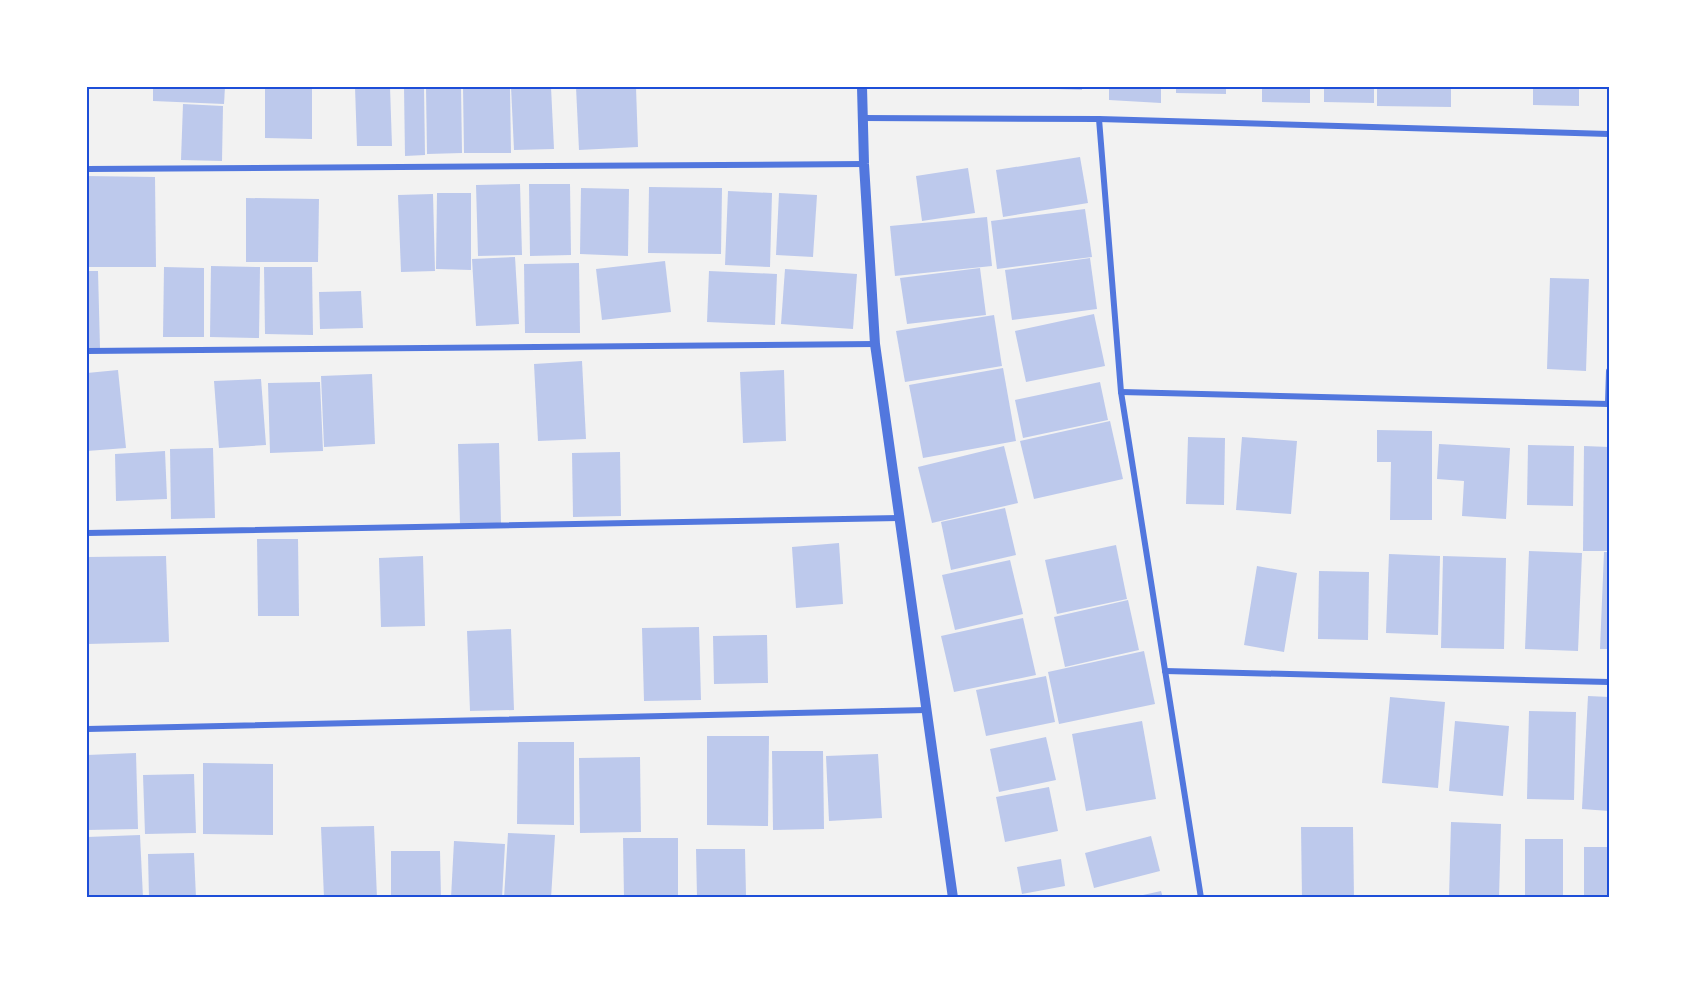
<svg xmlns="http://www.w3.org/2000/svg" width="1696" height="985" viewBox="0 0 1696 985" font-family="'Source Sans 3',sans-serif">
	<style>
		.building { fill: #bdc9ec }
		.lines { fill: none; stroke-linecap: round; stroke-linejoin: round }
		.minor { stroke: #5277de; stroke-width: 6 }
		.tertiary { stroke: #5277de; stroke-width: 10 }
		.neatline { fill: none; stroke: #1d4ed8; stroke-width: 2 }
	</style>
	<rect width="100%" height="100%" fill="#f2f2f2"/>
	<g class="building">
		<polygon points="153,87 225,87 224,104 153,101"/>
		<polygon points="265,87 312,87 312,139 265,138"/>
		<polygon points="355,87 390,87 392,146 357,146"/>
		<polygon points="404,87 424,87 425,155 405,156"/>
		<polygon points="426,87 461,87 462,153 427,154"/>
		<polygon points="463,87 510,87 511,153 464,153"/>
		<polygon points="511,87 551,87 554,149 514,150"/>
		<polygon points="576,87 636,87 638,147 579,150"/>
		<polygon points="1056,87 1082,87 1082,90 1056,89"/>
		<polygon points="1109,87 1161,87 1161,103 1109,100"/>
		<polygon points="1176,87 1226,87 1226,94 1176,93"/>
		<polygon points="1262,87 1310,87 1310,103 1262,102"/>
		<polygon points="1324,87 1374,87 1374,103 1324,102"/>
		<polygon points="1377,87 1451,87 1451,107 1377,106"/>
		<polygon points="1533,87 1579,87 1579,106 1533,105"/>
		<polygon points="183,104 223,106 222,161 181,160"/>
		<polygon points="1080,157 1088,203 1003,217 996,170"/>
		<polygon points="968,168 975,213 922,221 916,176"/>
		<polygon points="87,176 155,177 156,267 87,267"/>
		<polygon points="520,184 522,255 478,256 476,185"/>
		<polygon points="529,184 570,184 571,255 530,256"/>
		<polygon points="649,187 722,188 721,254 648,253"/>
		<polygon points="581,188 629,189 628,256 580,254"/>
		<polygon points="728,191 772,193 770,267 725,265"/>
		<polygon points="437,193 471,193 471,270 436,269"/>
		<polygon points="779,193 817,195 813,257 776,255"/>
		<polygon points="433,194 435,271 401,272 398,195"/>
		<polygon points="246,198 319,199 318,262 246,262"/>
		<polygon points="1085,209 1092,257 997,269 991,221"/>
		<polygon points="987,217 992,266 895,276 890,226"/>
		<polygon points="515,257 519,324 476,326 472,259"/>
		<polygon points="1090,258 1097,309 1012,320 1005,270"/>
		<polygon points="665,261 671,312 602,320 596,269"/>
		<polygon points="579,263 580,333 525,333 524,264"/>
		<polygon points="211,266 260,267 259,338 210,337"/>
		<polygon points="164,267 204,268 204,337 163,337"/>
		<polygon points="264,267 312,267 313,335 265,334"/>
		<polygon points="980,268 986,315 907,324 900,278"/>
		<polygon points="785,269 857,274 853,329 781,324"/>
		<polygon points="87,271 98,271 100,348 87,348"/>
		<polygon points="709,271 777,274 775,325 707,322"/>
		<polygon points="1550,278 1589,279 1586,371 1547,369"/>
		<polygon points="361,291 363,328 320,329 319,292"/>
		<polygon points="1094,314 1105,366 1026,382 1015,331"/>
		<polygon points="994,315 1002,366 905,382 896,331"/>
		<polygon points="582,361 586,439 538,441 534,364"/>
		<polygon points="1003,368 1016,441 923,458 909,385"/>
		<polygon points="118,370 126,448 87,451 87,373"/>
		<polygon points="784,370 786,441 743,443 740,372"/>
		<polygon points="372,374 375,444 324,447 321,376"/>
		<polygon points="261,379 266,445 219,448 214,381"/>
		<polygon points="320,382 323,451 270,453 268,383"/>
		<polygon points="1100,382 1108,420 1023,438 1015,400"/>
		<polygon points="1110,421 1123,479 1034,499 1020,441"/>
		<polygon points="1377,430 1432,431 1432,520 1390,520 1391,462 1377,462"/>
		<polygon points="1188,437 1225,438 1224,505 1186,504"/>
		<polygon points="1242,437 1297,441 1291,514 1236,510"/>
		<polygon points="499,443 501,523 460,524 458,444"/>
		<polygon points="1439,444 1510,448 1506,519 1462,516 1464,481 1437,479"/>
		<polygon points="1528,445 1574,446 1573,506 1527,505"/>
		<polygon points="1004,446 1018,503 932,523 918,467"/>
		<polygon points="1584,446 1609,447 1609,551 1583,551"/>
		<polygon points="213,448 215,518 171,519 170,449"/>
		<polygon points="165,451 167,499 116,501 115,454"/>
		<polygon points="620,452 621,516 573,517 572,453"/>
		<polygon points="1005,508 1016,555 951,570 941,522"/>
		<polygon points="257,539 298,539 299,616 258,616"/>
		<polygon points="839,543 843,604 796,608 792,547"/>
		<polygon points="1116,545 1127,599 1057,614 1045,560"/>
		<polygon points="1529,551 1582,553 1578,651 1525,649"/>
		<polygon points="1604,552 1609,552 1609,649 1600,649"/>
		<polygon points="1389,554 1440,556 1438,635 1386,633"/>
		<polygon points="166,556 169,642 87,644 87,557"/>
		<polygon points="423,556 425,626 381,627 379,558"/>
		<polygon points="1443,556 1506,558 1504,649 1441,648"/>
		<polygon points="1010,560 1023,614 955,630 942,575"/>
		<polygon points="1257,566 1297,573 1284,652 1244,645"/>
		<polygon points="1319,571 1369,572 1368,640 1318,639"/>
		<polygon points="1128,600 1139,650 1065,667 1054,617"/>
		<polygon points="1023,618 1036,675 954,692 941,636"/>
		<polygon points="699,627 701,700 644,701 642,628"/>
		<polygon points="511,629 514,710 470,711 467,631"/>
		<polygon points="767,635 768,683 714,684 713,636"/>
		<polygon points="1144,651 1155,704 1059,724 1048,672"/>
		<polygon points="1046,676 1055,722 986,736 976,690"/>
		<polygon points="1588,696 1609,697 1609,811 1582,809"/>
		<polygon points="1390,697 1445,702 1438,788 1382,783"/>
		<polygon points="1529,711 1576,712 1574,800 1527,799"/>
		<polygon points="1142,721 1156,799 1086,811 1072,734"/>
		<polygon points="1455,721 1509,726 1503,796 1449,791"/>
		<polygon points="707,736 769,736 768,826 707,825"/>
		<polygon points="1046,737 1056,780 999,792 990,749"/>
		<polygon points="518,742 574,742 574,825 517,824"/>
		<polygon points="772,751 823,751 824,829 773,830"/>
		<polygon points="136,753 138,829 87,830 87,755"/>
		<polygon points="878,754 882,818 829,821 826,756"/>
		<polygon points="640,757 641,832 580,833 579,758"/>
		<polygon points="203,763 273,764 273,835 203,834"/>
		<polygon points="194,774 196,833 145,834 143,775"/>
		<polygon points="1049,787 1058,831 1005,842 996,797"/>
		<polygon points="1451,822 1501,824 1499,898 1449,898"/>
		<polygon points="374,826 377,898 324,898 321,827"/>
		<polygon points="1301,827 1353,827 1354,898 1302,898"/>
		<polygon points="508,833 555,835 551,898 504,898"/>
		<polygon points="140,835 143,898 87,898 87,837"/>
		<polygon points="1151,836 1160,871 1094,888 1085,853"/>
		<polygon points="623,838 678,838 678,898 624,898"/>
		<rect x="1525" y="839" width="38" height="59"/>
		<polygon points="454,841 505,844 502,898 451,898"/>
		<rect x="1584" y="847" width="25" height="51"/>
		<polygon points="696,849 745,849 746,896 697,897"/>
		<polygon points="391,851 440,851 441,898 391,898"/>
		<polygon points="194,853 196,898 149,898 148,854"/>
		<polygon points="1061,859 1065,886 1022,894 1017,867"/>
		<polygon points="1161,891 1163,898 1134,898 1134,897"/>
	</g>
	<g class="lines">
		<g class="minor">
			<polyline points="862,118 1099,119 1609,134"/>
			<polyline points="1099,119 1121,392 1201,898"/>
			<polyline points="87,169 864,164"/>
			<polyline points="87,351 875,344"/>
			<polyline points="1121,392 1609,404"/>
			<polyline points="1608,404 1609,371"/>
			<polyline points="87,533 899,518"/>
			<polyline points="1165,671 1609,682"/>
			<polyline points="87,729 927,710"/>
		</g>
		<polyline class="tertiary" points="862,87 864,164 875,344 953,898"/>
	</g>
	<rect width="1696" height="985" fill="none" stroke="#ffffff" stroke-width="177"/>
	<rect x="88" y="88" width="1520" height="808" class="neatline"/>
</svg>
